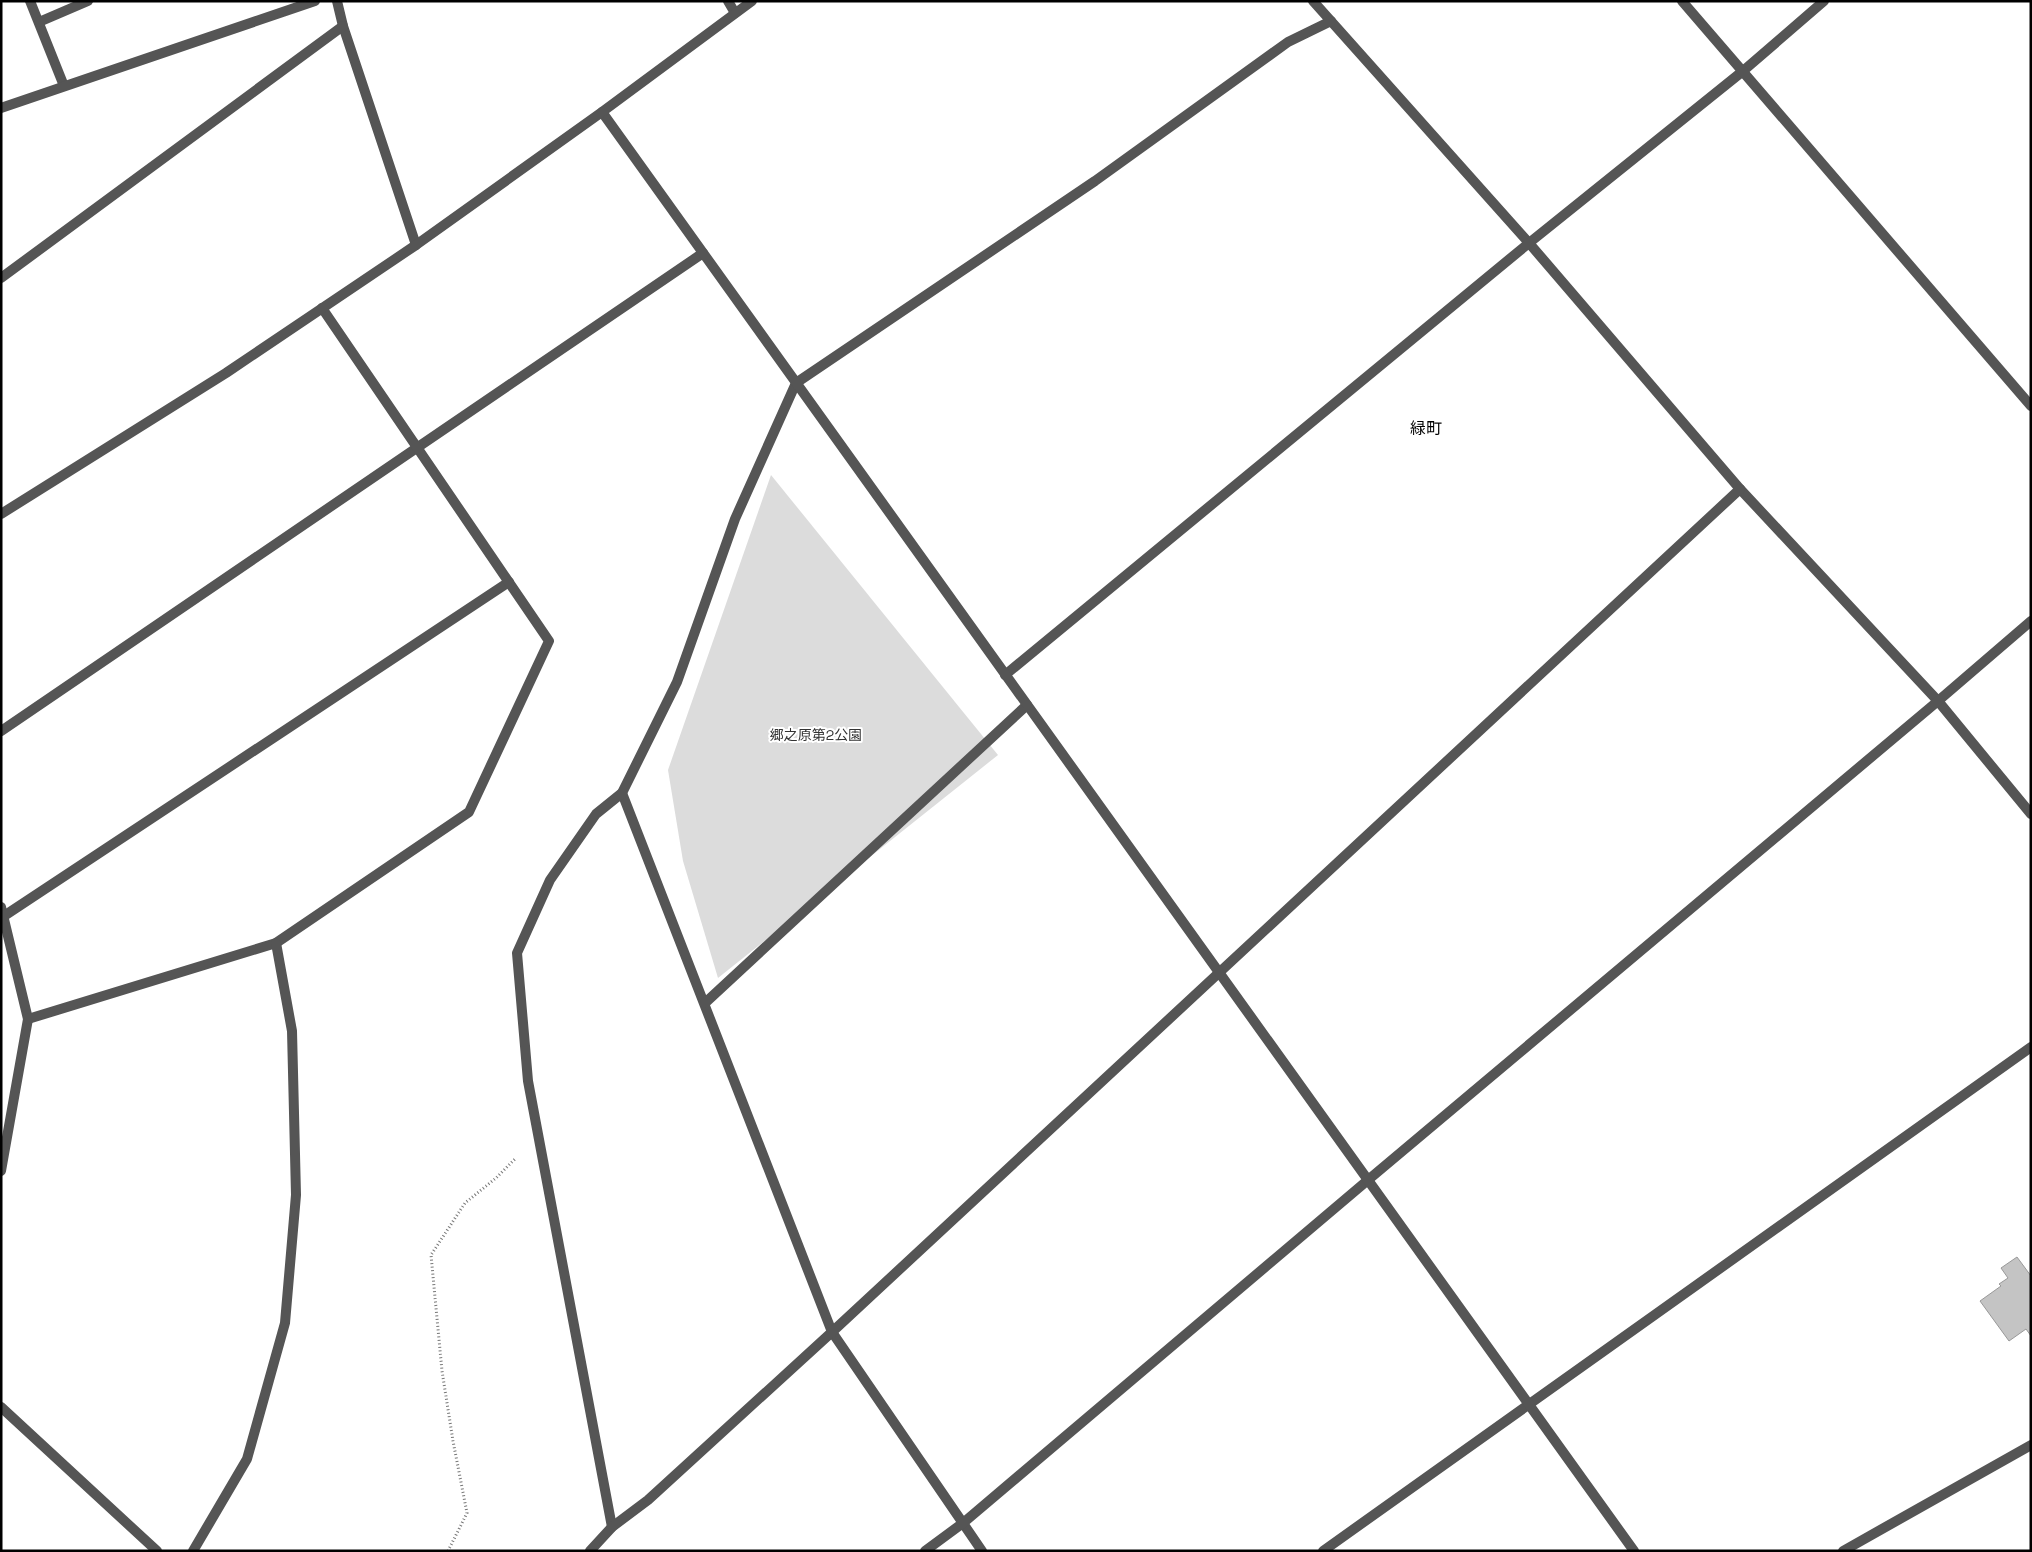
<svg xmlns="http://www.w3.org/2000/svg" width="2032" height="1552" viewBox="0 0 2032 1552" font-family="'Space Grotesk','Noto Sans JP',sans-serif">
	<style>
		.green { fill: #dcdcdc }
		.building { fill: #c4c4c4; stroke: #999 }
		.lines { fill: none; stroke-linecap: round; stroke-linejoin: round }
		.path { stroke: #777; stroke-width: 3; stroke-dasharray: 1 2.5; stroke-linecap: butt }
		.service { stroke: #555; stroke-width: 10 }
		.minor { stroke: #555; stroke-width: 10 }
		.tertiary { stroke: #555; stroke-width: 10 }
		.labels { text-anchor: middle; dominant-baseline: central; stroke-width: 4; stroke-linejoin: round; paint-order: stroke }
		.park-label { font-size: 14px; fill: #333; stroke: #fff }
		.quarter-label { font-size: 16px; fill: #000; stroke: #fff }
	</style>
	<rect width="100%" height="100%" fill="#fff"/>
	<polygon class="green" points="771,475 998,755 718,978 683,861 668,770"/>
	<polygon class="building" points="2017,1257 2031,1276 2031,1336 2026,1329 2009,1341 1980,1301 2001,1286 1999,1284 2008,1278 2001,1268"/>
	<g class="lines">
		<polyline class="path" points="448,1551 467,1513 453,1441 442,1371 431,1255 465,1203 496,1178 516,1158"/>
		<g class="service">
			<polyline points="30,1 64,86"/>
			<polyline points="39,22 88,1"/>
		</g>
		<g class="minor">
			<polyline points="337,1 343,26 416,245"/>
			<polyline points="728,1 735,13"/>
			<polyline points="1313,1 1529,243 1740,489 1938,701 2031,814"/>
			<polyline points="1,108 315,1"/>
			<polyline points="1,278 343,26"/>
			<polyline points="1005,675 1529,243 1743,71 1824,1"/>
			<polyline points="1,731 703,253"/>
			<polyline points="622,793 832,1332 982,1551"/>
			<polyline points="1,907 28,1019 1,1171"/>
			<polyline points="4,916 509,582"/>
			<polyline points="705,1003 1027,705"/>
			<polyline points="28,1019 276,943 469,812 549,641 322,308"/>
			<polyline points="1,1407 157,1551"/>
			<polyline points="612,1527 528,1081 517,953 550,880 596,814 622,793 677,682 735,519 796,383 1095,181 1288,42 1331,21"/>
			<polyline points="193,1551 247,1459 285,1323 296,1195 292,1031 276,943"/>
			<polyline points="590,1551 612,1527 648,1500 832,1332 1740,489"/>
			<polyline points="925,1551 963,1523 1368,1180 1938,701 2031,621"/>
			<polyline points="1323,1551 2031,1047"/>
		</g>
		<g class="tertiary">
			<polyline points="1682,1 2031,406"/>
			<polyline points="602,112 1634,1551"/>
			<polyline points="1,514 226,373 416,245 602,112 752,1"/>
			<polyline points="1843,1551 2031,1445"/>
		</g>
	</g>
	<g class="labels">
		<g class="park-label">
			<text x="816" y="735">郷之原第2公園</text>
		</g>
		<g class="quarter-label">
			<text x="1426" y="428">緑町</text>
		</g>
	</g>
	<rect width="2032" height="1552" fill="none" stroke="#000000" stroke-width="5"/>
</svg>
